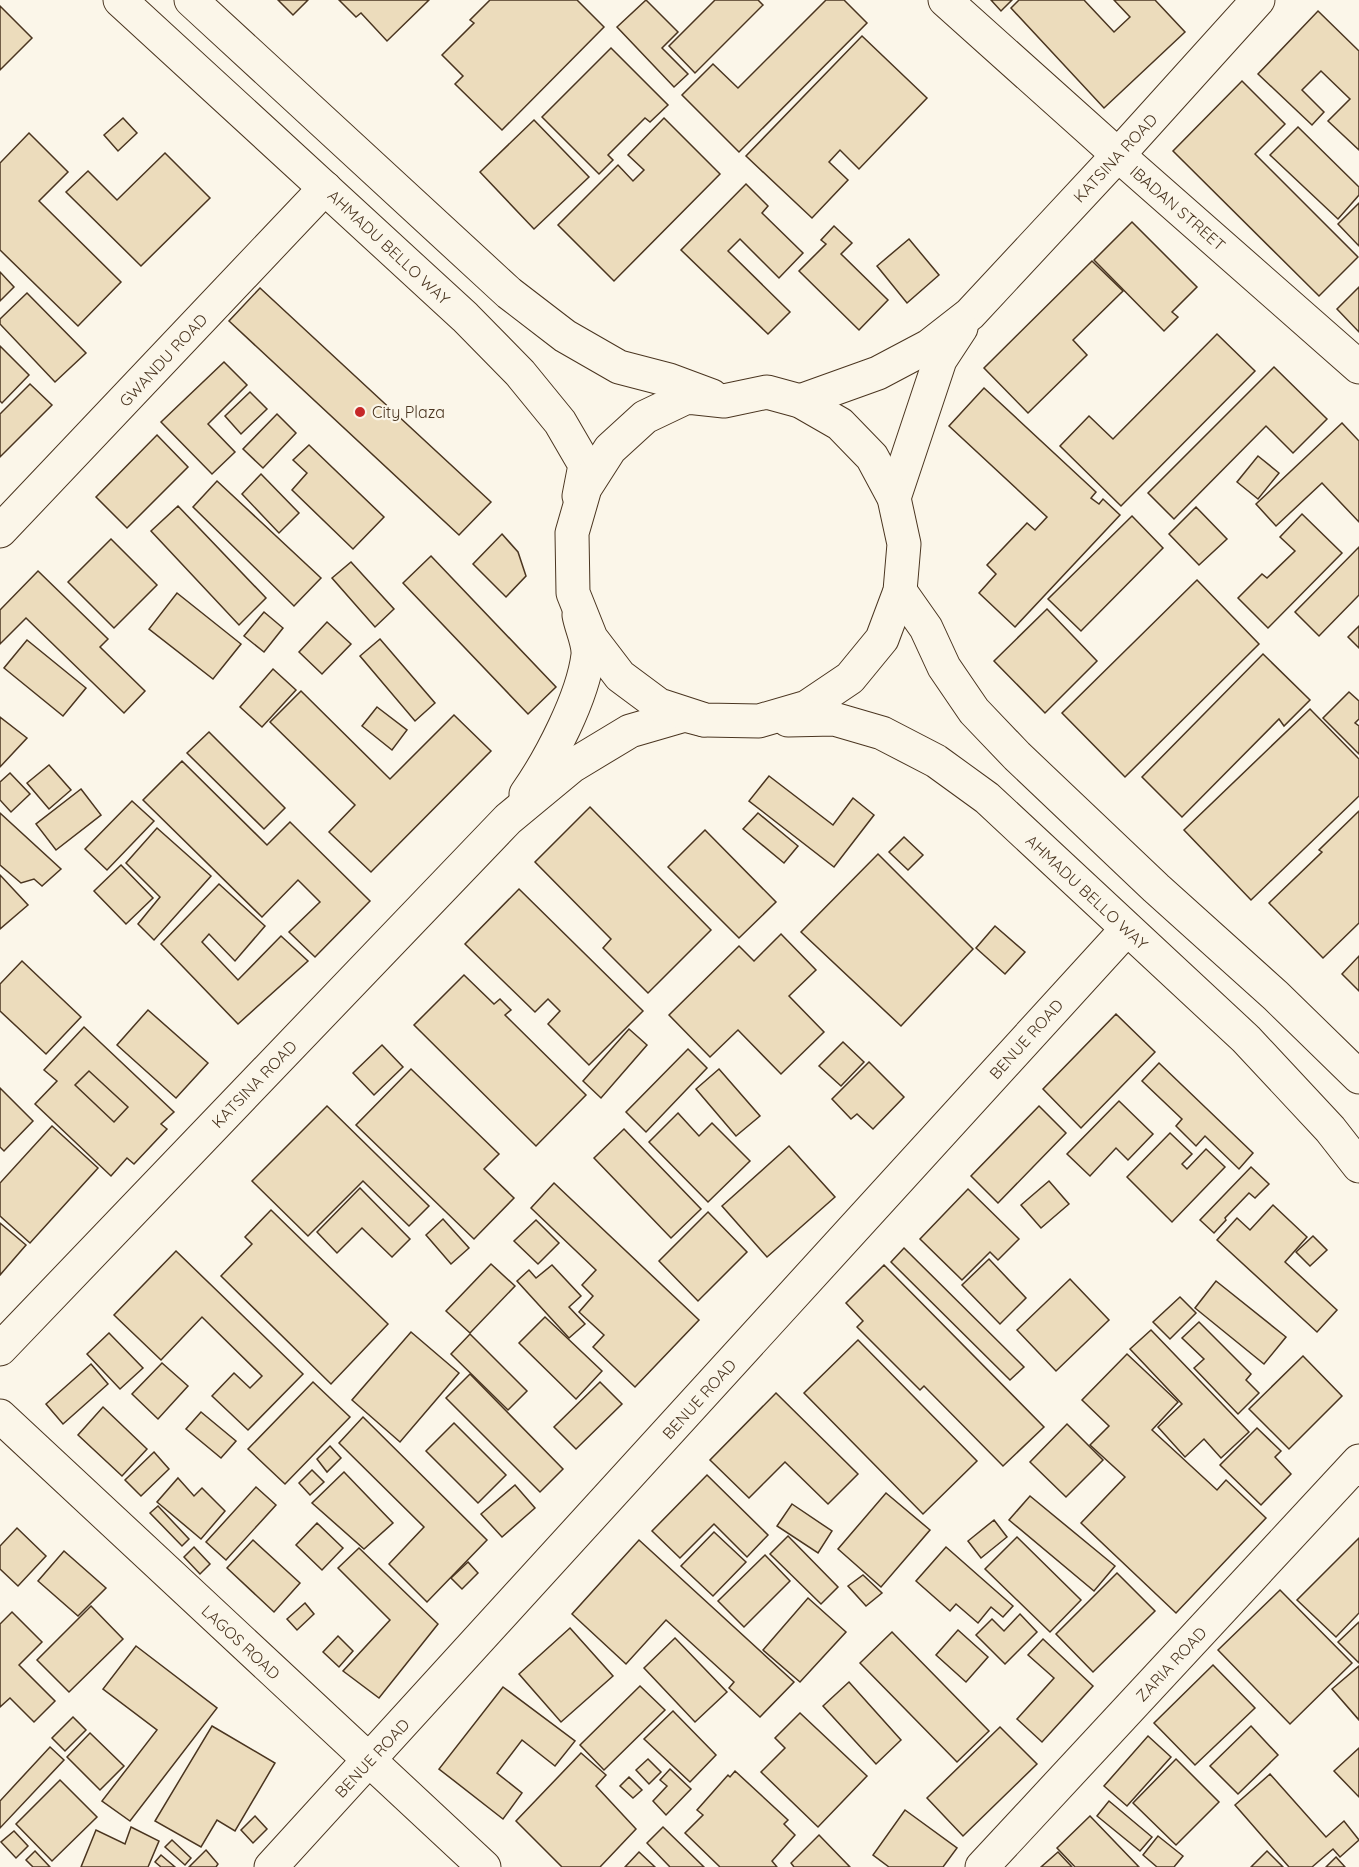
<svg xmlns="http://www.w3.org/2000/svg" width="1359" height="1867" viewBox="0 0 1359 1867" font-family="Quicksand,sans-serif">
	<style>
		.building { fill: #ecdcbc; stroke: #4a3520; stroke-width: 1.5 }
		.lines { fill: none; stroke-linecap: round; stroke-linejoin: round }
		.street-casing { stroke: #4a3520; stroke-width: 35 }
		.secondary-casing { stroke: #4a3520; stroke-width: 35 }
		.primary-casing { stroke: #4a3520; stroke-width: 35 }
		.street { stroke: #fbf6e9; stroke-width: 33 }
		.secondary { stroke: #fbf6e9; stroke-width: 33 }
		.primary { stroke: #fbf6e9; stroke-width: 33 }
		.poi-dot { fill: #c62828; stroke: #fbf6e9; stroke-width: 2 }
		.labels { text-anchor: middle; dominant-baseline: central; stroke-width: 4.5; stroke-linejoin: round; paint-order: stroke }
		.street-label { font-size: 16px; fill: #4a3520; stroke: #fbf6e9 }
		.poi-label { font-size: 16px; fill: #4a3520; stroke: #fbf6e9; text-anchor: start }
	</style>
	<rect width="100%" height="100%" fill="#fbf6e9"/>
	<g class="building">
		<polygon points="278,0 308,0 293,15"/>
		<polygon points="339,0 429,0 387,41 361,13 356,17"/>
		<polygon points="490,0 577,0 604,27 502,130 455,84 463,76 442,55 474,23 470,20"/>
		<polygon points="646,0 678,32 662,48 688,74 674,87 617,27"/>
		<polygon points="715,0 758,0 763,5 695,73 669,46"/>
		<polygon points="826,0 844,0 867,23 739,152 682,95 713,64 738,88"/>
		<polygon points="991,0 1012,0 1001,11"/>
		<polygon points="1019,0 1084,0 1114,32 1130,17 1114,0 1155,0 1185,32 1104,108 1011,8"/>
		<polygon points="0,6 32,38 0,70"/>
		<polygon points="1318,11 1359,51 1359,150 1328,121 1350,99 1321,71 1302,90 1324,112 1312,125 1258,74"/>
		<polygon points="862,36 927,98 859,169 840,150 829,162 848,180 812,218 746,156"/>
		<polygon points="611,48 668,105 650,122 645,118 608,155 613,160 599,174 542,117"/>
		<polygon points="1242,81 1285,124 1255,154 1358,257 1319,296 1173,151"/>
		<polygon points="123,118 137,133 118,151 104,135"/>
		<polygon points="664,118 720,174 614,281 558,225 618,165 633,181 644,170 628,155"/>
		<polygon points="534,120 589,177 534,229 480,172"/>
		<polygon points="1298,127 1359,187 1359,195 1338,219 1270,155"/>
		<polygon points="29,133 68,172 39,201 121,282 78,326 0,250 0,163"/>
		<polygon points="165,153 210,198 141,266 66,192 88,171 117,200"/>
		<polygon points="746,184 768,206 762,213 803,253 779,278 740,239 728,251 790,312 768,334 681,250"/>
		<polygon points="1359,203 1359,246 1338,224"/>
		<polygon points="1132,222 1197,287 1172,312 1178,317 1164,331 1094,260"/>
		<polygon points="834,226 852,243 841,254 888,300 859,330 799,271 826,244 821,240"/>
		<polygon points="909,239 939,275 907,303 877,266"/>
		<polygon points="1092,261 1123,291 1073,340 1087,355 1028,413 984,368"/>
		<polygon points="0,272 14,287 0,301"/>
		<polygon points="1359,287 1359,332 1337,309"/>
		<polygon points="260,288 491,502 459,535 229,321"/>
		<polygon points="27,293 86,353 55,382 0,324 0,319"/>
		<polygon points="1217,334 1255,371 1121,506 1060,446 1089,416 1113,439"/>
		<polygon points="0,346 29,375 2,403 0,401"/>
		<polygon points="224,362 247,385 208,424 235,452 212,474 161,422"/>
		<polygon points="1274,367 1327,419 1293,453 1266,426 1174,519 1148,493"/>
		<polygon points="30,384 52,405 0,457 0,414"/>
		<polygon points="984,388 1096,492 1091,498 1099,504 1103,499 1120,515 1015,627 979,593 996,574 987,565 1027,523 1035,530 1047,517 949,426"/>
		<polygon points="250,392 267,409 241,434 225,416"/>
		<polygon points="277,414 296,433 263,468 243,449"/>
		<polygon points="1342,423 1359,441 1359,522 1322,483 1276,526 1256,504"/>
		<polygon points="157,435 188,467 127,528 96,497"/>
		<polygon points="309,445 384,517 353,549 292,490 307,473 293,460"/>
		<polygon points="1258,456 1279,473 1258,499 1237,482"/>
		<polygon points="261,474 299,513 279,533 242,494"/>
		<polygon points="217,481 321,578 294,606 193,507"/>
		<polygon points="178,506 266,598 239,625 151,531"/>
		<polygon points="1196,507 1227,539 1199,565 1169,534"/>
		<polygon points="1302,514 1342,553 1268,628 1238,598 1262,574 1267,578 1295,551 1280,537"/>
		<polygon points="1132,516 1163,548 1081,631 1048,599"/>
		<polygon points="502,534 518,552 526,576 506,597 473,564"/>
		<polygon points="111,539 157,585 114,628 68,582"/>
		<polygon points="1359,547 1359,595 1319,636 1295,612"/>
		<polygon points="431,556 556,687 528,714 403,583"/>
		<polygon points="351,562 394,609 375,627 332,578"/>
		<polygon points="38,571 108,639 100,647 145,691 124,713 26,618 0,644 0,610"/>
		<polygon points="1197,580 1259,644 1125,777 1062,713"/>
		<polygon points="177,593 241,644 213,679 149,629"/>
		<polygon points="1047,609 1097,661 1045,713 994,661"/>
		<polygon points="264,612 283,628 264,652 244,636"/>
		<polygon points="327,622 351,644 322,674 299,652"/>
		<polygon points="1359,626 1359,648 1348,637"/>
		<polygon points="380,639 435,703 415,721 360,656"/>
		<polygon points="27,640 86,688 63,716 4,668"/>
		<polygon points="1263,654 1310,700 1284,726 1279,719 1182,817 1142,777"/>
		<polygon points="273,669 296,690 262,727 240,707"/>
		<polygon points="301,691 390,779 454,715 491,751 371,872 329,832 355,805 270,722"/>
		<polygon points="1349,692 1359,701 1359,719 1355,723 1359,726 1359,754 1323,718"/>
		<polygon points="377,707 407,730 392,750 362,726"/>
		<polygon points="1310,709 1359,759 1359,796 1251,900 1184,830"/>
		<polygon points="0,717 27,738 0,767"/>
		<polygon points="209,732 285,808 264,829 187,753"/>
		<polygon points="182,761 267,845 290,822 370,901 315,957 289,932 320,902 298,880 262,917 143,800"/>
		<polygon points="49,765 71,790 49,809 27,783"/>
		<polygon points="10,773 30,794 11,812 0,800 0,782"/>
		<polygon points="769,776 833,825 853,798 874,815 834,867 749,801"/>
		<polygon points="81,789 101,815 56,850 36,824"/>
		<polygon points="132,801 154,821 107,870 85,849"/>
		<polygon points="590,807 711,930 648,993 603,948 611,939 535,862"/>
		<polygon points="1359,811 1359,923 1323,958 1269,903 1322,852 1319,850"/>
		<polygon points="0,813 61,869 42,886 34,879 21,883 0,865"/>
		<polygon points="758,813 798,846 784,863 743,829"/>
		<polygon points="157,828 211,876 154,940 138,924 160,897 126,863"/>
		<polygon points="705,830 776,902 739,938 668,867"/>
		<polygon points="904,837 923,855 908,870 889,852"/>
		<polygon points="878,854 973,949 901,1026 801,932"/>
		<polygon points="121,865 153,898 126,924 94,891"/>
		<polygon points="0,875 28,905 0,929"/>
		<polygon points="219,884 265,926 235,961 209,934 202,942 238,980 281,936 308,961 238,1024 161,944"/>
		<polygon points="519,889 643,1011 589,1065 548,1024 560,1011 548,999 535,1012 465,944"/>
		<polygon points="995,926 1025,952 1005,974 976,948"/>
		<polygon points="781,934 816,970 789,996 824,1032 781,1074 738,1030 710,1057 669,1015 739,946 754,961"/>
		<polygon points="1359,956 1359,991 1342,974"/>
		<polygon points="22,961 81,1017 46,1054 0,1011 0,984"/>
		<polygon points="464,975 494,1004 500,999 511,1010 505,1015 586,1095 536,1146 414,1025"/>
		<polygon points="148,1010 208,1063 176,1098 117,1045"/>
		<polygon points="1116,1014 1155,1052 1081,1128 1043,1089"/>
		<polygon points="84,1027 174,1112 161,1124 167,1129 134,1164 127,1158 111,1176 35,1104 57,1081 44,1070"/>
		<polygon points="629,1029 647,1045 601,1098 583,1081"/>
		<polygon points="843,1042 864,1062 841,1086 819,1066"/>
		<polygon points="382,1045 403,1067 374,1095 353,1073"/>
		<polygon points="688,1049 707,1068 646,1132 626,1112"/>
		<polygon points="869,1062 904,1097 873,1129 857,1114 851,1119 832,1099"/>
		<polygon points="1159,1063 1253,1153 1239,1169 1205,1136 1196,1146 1176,1126 1182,1119 1142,1081"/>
		<polygon points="411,1069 499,1154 484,1169 514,1198 474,1239 356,1125"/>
		<polygon points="719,1069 760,1116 736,1136 696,1089"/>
		<polygon points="89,1071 128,1107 114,1122 75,1085"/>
		<polygon points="0,1088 33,1121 4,1151 0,1147"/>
		<polygon points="1119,1101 1153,1134 1128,1160 1116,1148 1090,1176 1067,1154"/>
		<polygon points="327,1106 429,1206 409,1226 363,1181 308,1236 252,1181"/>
		<polygon points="1039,1106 1066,1133 998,1203 971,1176"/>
		<polygon points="678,1113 699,1136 712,1123 750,1161 708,1202 649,1142"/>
		<polygon points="52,1126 98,1168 30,1243 0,1216 0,1183"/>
		<polygon points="624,1129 701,1209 671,1238 594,1158"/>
		<polygon points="1170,1133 1192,1154 1182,1164 1187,1169 1206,1149 1225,1167 1172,1222 1127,1177"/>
		<polygon points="789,1146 835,1197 767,1257 722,1206"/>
		<polygon points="1251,1167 1269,1184 1255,1198 1249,1193 1225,1218 1226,1220 1214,1233 1200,1220"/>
		<polygon points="1049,1181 1069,1204 1041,1228 1021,1205"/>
		<polygon points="554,1183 699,1320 635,1387 593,1347 604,1335 579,1312 593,1296 582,1285 596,1270 531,1208"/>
		<polygon points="360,1188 410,1239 392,1257 362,1228 337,1253 317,1232"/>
		<polygon points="968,1189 1019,1239 998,1260 990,1252 962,1280 920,1239"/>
		<polygon points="1273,1205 1307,1237 1285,1262 1337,1310 1317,1332 1217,1240 1237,1218 1250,1230"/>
		<polygon points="271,1210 388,1324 331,1384 221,1276 252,1244 245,1237"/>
		<polygon points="708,1212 747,1252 698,1301 659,1261"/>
		<polygon points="443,1219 469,1248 451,1264 426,1235"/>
		<polygon points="536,1220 559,1243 538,1264 514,1241"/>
		<polygon points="0,1223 26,1245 0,1275"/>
		<polygon points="1313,1236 1327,1250 1310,1266 1296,1252"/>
		<polygon points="904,1248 1024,1367 1010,1380 891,1262"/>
		<polygon points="176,1251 303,1374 248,1430 212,1396 234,1373 250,1388 262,1376 202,1317 161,1360 114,1315"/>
		<polygon points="989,1259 1026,1298 1000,1324 962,1285"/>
		<polygon points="491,1264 515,1286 470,1333 446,1311"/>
		<polygon points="552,1265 581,1296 569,1307 585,1324 569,1338 517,1281 529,1270 536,1278"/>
		<polygon points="884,1265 1044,1427 1003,1466 924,1386 920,1390 857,1327 863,1321 846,1303"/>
		<polygon points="1070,1279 1109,1320 1056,1371 1017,1330"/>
		<polygon points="1216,1281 1286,1337 1264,1364 1195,1308"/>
		<polygon points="1180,1297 1196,1313 1170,1339 1153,1322"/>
		<polygon points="545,1317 602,1371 576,1399 519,1343"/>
		<polygon points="1199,1322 1251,1374 1246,1380 1259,1393 1238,1414 1194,1368 1204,1359 1182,1338"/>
		<polygon points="1151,1330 1249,1432 1221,1458 1204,1439 1185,1457 1158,1427 1182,1404 1130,1349"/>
		<polygon points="411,1332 459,1373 400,1442 352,1400"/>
		<polygon points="109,1333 143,1368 120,1389 87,1354"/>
		<polygon points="470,1334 527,1391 508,1410 451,1354"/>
		<polygon points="858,1340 977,1461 923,1514 804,1393"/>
		<polygon points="1127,1354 1178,1402 1152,1430 1217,1490 1226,1480 1266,1518 1176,1613 1081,1523 1125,1477 1090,1445 1109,1426 1082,1400"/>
		<polygon points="1303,1356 1342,1396 1289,1449 1249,1409"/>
		<polygon points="162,1363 188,1386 158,1419 132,1394"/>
		<polygon points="91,1364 108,1384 63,1424 46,1404"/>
		<polygon points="470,1374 563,1469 540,1492 446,1398"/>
		<polygon points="313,1382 350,1417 285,1484 248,1449"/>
		<polygon points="600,1382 622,1404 576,1449 554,1427"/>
		<polygon points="776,1393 858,1474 828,1504 785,1462 749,1498 710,1460"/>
		<polygon points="103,1407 147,1449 122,1476 78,1435"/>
		<polygon points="201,1412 236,1441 221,1458 186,1429"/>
		<polygon points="363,1417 487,1540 427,1602 389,1564 424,1527 339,1443"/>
		<polygon points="454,1423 506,1475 478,1503 426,1451"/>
		<polygon points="1067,1424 1103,1460 1066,1497 1030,1462"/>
		<polygon points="1257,1428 1281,1451 1275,1457 1291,1474 1261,1505 1220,1465"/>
		<polygon points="330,1446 341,1458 327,1472 317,1459"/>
		<polygon points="154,1452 169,1469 141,1496 125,1480"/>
		<polygon points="312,1470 324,1482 310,1495 299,1483"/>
		<polygon points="344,1472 393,1523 364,1549 312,1503"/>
		<polygon points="707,1475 768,1535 747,1557 714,1524 680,1558 652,1531"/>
		<polygon points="178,1478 194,1496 202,1488 225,1511 201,1539 157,1502"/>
		<polygon points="515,1485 535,1508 502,1537 481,1514"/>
		<polygon points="256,1487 276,1505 226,1560 206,1542"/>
		<polygon points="886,1493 930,1530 881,1587 838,1549"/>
		<polygon points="1030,1496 1115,1566 1094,1591 1009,1520"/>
		<polygon points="792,1504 832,1531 818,1553 777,1526"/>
		<polygon points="158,1506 189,1539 182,1546 150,1513"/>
		<polygon points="994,1520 1007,1537 981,1558 968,1541"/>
		<polygon points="317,1523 343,1548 322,1570 296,1545"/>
		<polygon points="17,1528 46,1556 18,1586 0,1569 0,1546"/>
		<polygon points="714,1532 746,1562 713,1596 681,1566"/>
		<polygon points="788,1536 838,1587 821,1604 770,1554"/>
		<polygon points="1017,1537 1081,1600 1050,1632 985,1569"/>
		<polygon points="1359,1538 1359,1613 1336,1637 1297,1600"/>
		<polygon points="253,1540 300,1583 274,1612 227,1568"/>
		<polygon points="639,1540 794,1682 760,1717 729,1688 734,1682 666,1620 626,1664 572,1614"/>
		<polygon points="194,1547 210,1564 200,1574 184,1557"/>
		<polygon points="946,1547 1013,1606 1003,1617 991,1607 978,1623 956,1604 950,1611 916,1581"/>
		<polygon points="359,1548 438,1624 379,1698 343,1671 390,1620 338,1568"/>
		<polygon points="64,1551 106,1588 78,1616 38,1581"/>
		<polygon points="765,1555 790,1581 744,1627 718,1601"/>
		<polygon points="468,1562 478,1573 462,1589 451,1578"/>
		<polygon points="1117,1573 1155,1611 1093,1672 1056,1634"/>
		<polygon points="863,1575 882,1593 866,1606 848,1586"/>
		<polygon points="1280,1590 1352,1663 1290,1724 1218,1650"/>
		<polygon points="808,1598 846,1632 800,1682 763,1650"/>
		<polygon points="305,1603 314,1614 297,1630 287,1619"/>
		<polygon points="91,1606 123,1639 69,1692 37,1660"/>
		<polygon points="12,1612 42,1642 19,1665 55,1701 34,1722 10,1698 0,1707 0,1624"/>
		<polygon points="1020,1614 1037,1632 1005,1664 976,1635 992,1619 1004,1631"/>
		<polygon points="1359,1622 1359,1663 1338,1642"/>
		<polygon points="570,1628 613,1676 561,1722 519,1674"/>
		<polygon points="958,1630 988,1657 966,1682 936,1655"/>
		<polygon points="892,1632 989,1731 957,1762 860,1663"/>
		<polygon points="338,1636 353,1651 339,1667 323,1652"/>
		<polygon points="675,1638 727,1692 695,1722 644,1668"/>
		<polygon points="1043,1639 1093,1686 1042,1742 1017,1719 1054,1678 1028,1655"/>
		<polygon points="136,1646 217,1708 130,1821 102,1801 157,1730 103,1689"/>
		<polygon points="1213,1665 1255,1708 1195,1765 1154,1723"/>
		<polygon points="1359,1666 1359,1720 1332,1689"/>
		<polygon points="849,1682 901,1740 876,1764 823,1706"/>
		<polygon points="640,1686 665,1710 604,1770 580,1745"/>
		<polygon points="503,1687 575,1741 555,1766 522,1740 497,1773 522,1793 503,1819 439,1769"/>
		<polygon points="673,1711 716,1755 690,1782 644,1739"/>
		<polygon points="800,1713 867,1776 818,1827 761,1772 785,1748 775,1738"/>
		<polygon points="73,1717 86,1730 65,1751 52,1738"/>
		<polygon points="212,1726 275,1763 235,1831 217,1820 201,1847 155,1821"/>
		<polygon points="1251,1726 1278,1755 1238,1794 1210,1766"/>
		<polygon points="1000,1727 1037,1764 963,1836 927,1798"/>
		<polygon points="90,1733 124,1766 100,1790 67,1757"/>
		<polygon points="1148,1736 1171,1757 1127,1806 1104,1786"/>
		<polygon points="50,1747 64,1760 0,1828 0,1801"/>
		<polygon points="1359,1748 1359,1797 1334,1771"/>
		<polygon points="581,1753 606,1775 596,1786 636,1829 600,1867 562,1867 516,1821"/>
		<polygon points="648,1759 661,1772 649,1784 636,1770"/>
		<polygon points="1176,1759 1219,1802 1176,1845 1133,1803"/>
		<polygon points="670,1769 691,1789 666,1815 653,1801 667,1786 660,1780"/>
		<polygon points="735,1771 788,1820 784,1824 795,1835 772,1861 777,1867 720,1867 685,1833 703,1815 697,1810 728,1775 730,1777"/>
		<polygon points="1270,1774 1326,1837 1344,1821 1359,1840 1340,1857 1333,1849 1312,1867 1289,1867 1235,1805"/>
		<polygon points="629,1777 642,1790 633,1798 620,1786"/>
		<polygon points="60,1780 97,1817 52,1861 16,1824"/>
		<polygon points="1109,1801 1152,1837 1140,1851 1097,1816"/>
		<polygon points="905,1810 957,1848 943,1867 889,1867 873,1855"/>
		<polygon points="255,1816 267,1829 253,1843 241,1830"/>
		<polygon points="1090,1816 1139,1867 1075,1867 1057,1848"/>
		<polygon points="131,1827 159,1841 148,1867 81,1867 96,1830 125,1844"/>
		<polygon points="663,1827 704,1867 670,1867 647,1843"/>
		<polygon points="14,1831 28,1846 16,1858 1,1842"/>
		<polygon points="819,1835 850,1867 794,1867 791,1863"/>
		<polygon points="1158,1836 1183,1856 1174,1867 1157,1867 1143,1855"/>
		<polygon points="172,1840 191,1858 185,1865 165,1847"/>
		<polygon points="206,1850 218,1864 216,1867 189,1867"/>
		<polygon points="35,1851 50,1867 33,1867 26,1860"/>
		<polygon points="1267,1851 1283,1867 1251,1867"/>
		<polygon points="639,1852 655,1867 625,1867"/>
		<polygon points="1058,1852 1072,1867 1041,1867"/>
		<polygon points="161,1855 175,1867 161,1867 155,1862"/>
		<polygon points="1336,1857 1345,1867 1326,1867"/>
	</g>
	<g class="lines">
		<g class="street-casing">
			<g id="street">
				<polyline points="945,0 1118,155 1359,367"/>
				<polyline points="0,531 325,188"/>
				<path d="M526,794C550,760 583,697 588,655C589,643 581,627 579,615"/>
				<polyline points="0,1349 508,819 572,766 630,731 685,715 704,720"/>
				<polyline points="0,1416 484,1867"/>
				<polyline points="271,1867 1126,930"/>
				<polyline points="982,1867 1359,1461"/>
			</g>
		</g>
		<g class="secondary-casing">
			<g id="secondary">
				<polyline points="800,401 878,373 929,346 970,314 1118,155 1258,0"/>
				<polyline points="894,498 940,360 961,328"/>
			</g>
		</g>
		<g class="primary-casing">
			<g id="primary">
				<polyline points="120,0 465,317 520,373 560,422 585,465 579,496"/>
				<polyline points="191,0 509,293 565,336 619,367 669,380 712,396"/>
				<polygon points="767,392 800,401 840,424 872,457 894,498 904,544 900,591 882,639 850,678 807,707 759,721 705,720 659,705 620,676 591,638 573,593 572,533 585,488 610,449 645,417 687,397 724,401"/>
				<polyline points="900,591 926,628 944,667 974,711 1017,756 1156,888 1276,996 1359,1077"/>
				<polyline points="788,720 834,719 882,733 936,761 987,798 1246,1039 1330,1129 1359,1166"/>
			</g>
		</g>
		<use href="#street" class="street"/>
		<use href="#secondary" class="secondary"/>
		<use href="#primary" class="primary"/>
	</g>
	<circle class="poi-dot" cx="360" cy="412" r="6"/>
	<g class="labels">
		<g class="street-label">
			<text transform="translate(1115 158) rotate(-47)">KATSINA ROAD</text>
			<text transform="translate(1178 208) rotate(41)">IBADAN STREET</text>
			<text transform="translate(389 247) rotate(43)">AHMADU BELLO WAY</text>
			<text transform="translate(163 360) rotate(-47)">GWANDU ROAD</text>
			<text transform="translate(1087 892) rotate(43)">AHMADU BELLO WAY</text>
			<text transform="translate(1026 1039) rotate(-48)">BENUE ROAD</text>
			<text transform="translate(254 1084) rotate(-46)">KATSINA ROAD</text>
			<text transform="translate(699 1399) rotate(-48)">BENUE ROAD</text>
			<text transform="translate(241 1642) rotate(43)">LAGOS ROAD</text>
			<text transform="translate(1171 1664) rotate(-47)">ZARIA ROAD</text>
			<text transform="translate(372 1758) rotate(-47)">BENUE ROAD</text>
		</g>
		<g class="poi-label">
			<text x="372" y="412">City Plaza</text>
		</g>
	</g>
</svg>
